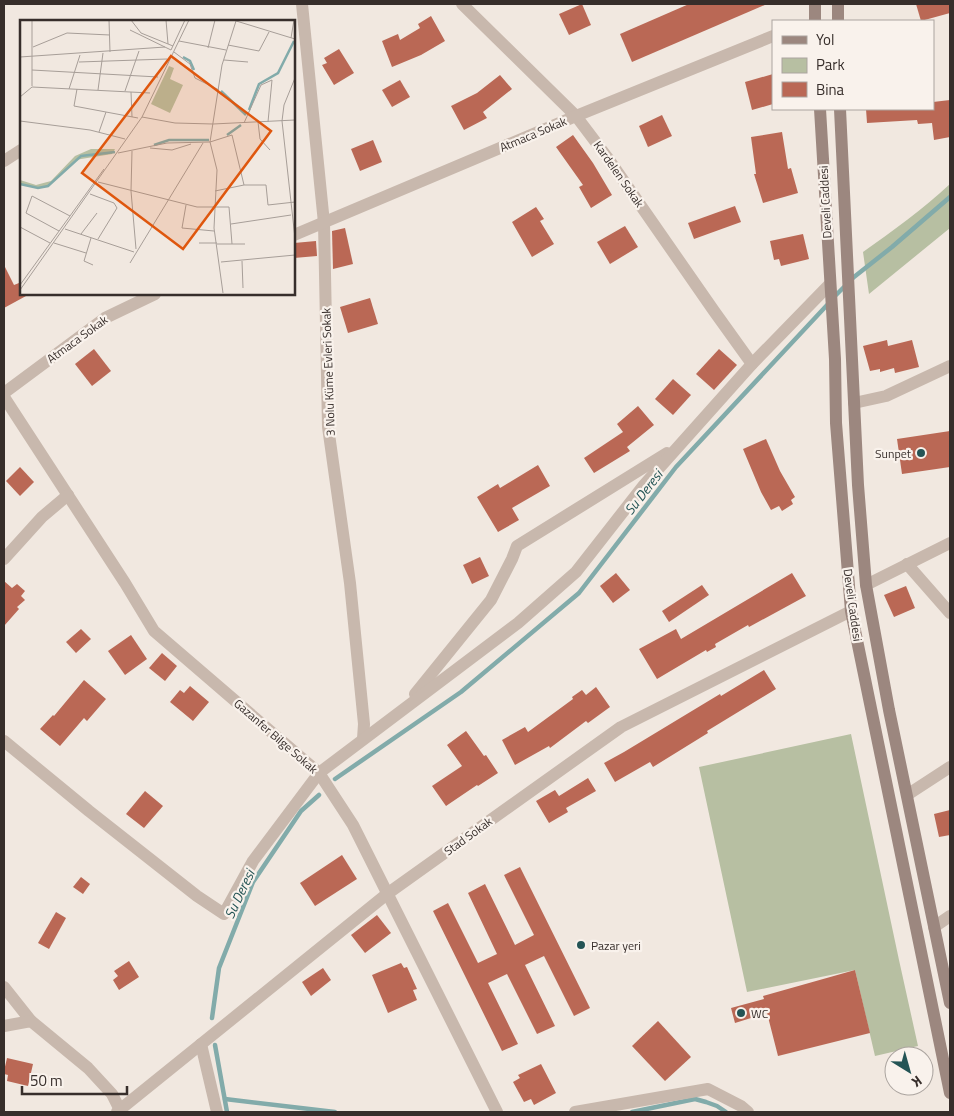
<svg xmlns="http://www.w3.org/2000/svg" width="954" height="1116" viewBox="0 0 954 1116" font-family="'Titillium Web',sans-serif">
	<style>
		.green { fill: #b7bfa2 }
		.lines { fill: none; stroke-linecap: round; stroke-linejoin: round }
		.stream { stroke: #82abaa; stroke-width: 4.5 }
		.building { fill: #ba6855 }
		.street { stroke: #c8b8ad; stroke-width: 12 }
		.secondary { stroke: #9c877f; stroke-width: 12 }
		.poi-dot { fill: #245455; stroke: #f9f2ec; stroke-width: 2 }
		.labels { text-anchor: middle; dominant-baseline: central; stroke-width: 4.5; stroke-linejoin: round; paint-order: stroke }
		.street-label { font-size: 12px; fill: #372e2b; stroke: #f9f2ec }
		.poi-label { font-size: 12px; fill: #372e2b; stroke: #f9f2ec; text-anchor: start }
		.water-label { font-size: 14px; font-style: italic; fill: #245455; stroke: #f9f2ec }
		.inset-river { fill: none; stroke: #82abaa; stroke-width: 2.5 }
		.inset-road { fill: none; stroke: #a79e98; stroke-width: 1 }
		.view { fill: #df570e; fill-opacity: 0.15; stroke: #df570e; stroke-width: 2.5 }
		.inset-edge { fill: none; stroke: #372e2b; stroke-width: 2.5 }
	</style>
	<rect width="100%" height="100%" fill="#f1e8e0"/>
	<g class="green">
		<path d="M950,184V228L869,294L863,252C893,231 923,209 950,184Z"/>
		<polygon points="851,734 899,960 918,1046 875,1056 855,970 747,992 699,767"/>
	</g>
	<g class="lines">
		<g class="stream">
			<polyline points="834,297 854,277 892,247 950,197"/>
			<polyline points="335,779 461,692 579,593 676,467 829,303"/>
			<polyline points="212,1018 219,968 253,882 301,811 319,795"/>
			<polyline points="215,1045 227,1112"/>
			<polyline points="225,1099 335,1112"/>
			<polyline points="632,1112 695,1099 706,1102 717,1106 726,1112"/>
		</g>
	</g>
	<g class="building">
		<polygon points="582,4 591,25 569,35 559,14"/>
		<polygon points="689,4 767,4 632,62 620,34"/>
		<polygon points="916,4 950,4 950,13 921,21"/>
		<polygon points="431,16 445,41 421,55 392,67 382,41 398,34 400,40 420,28 418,24"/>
		<polygon points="339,49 354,73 334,85 322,65 327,63 324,58"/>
		<polygon points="773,74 773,104 752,110 745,82"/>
		<polygon points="500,75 512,89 483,112 487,118 464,130 451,106 477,93"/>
		<polygon points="400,80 410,97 392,107 382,90"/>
		<polygon points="950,100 950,137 934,140 932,123 918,124 917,120 867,123 866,109 933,109 933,102"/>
		<polygon points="662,115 672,136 648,147 639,126"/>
		<polygon points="782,132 788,169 791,168 798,193 763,203 754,174 756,174 751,137"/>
		<polygon points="573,135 593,163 612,195 591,208 579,187 583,185 556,147"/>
		<polygon points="373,140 382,162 360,171 351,149"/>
		<polygon points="735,206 741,222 694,239 688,223"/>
		<polygon points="536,207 544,219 540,221 554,244 532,257 512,222"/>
		<polygon points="625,226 638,247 610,264 597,242"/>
		<polygon points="345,228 353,264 333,269 332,231"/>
		<polygon points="803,234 809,259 781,266 779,259 774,260 770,241"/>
		<polygon points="316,241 317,256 294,258 294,243"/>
		<polygon points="4,265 14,285 19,283 21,286 21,294 25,294 26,296 4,308"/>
		<polygon points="370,298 378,324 348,333 340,307"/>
		<polygon points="887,340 888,346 912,340 919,367 895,373 894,368 880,372 880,369 870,371 863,346"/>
		<polygon points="94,349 111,371 92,386 75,364"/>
		<polygon points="719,349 737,365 714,390 696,374"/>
		<polygon points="673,379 691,395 673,415 655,399"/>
		<polygon points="638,406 654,425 627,447 630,451 594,473 584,458 623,432 617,424"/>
		<polygon points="950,431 950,467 902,474 897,439"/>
		<polygon points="766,439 780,471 795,497 791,500 793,504 782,511 779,506 771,510 761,492 743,449"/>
		<polygon points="538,465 550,486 512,508 519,520 498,532 477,497 498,484 500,488"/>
		<polygon points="20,467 34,482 20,496 6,481"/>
		<polygon points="480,557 489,576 472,584 463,565"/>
		<polygon points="616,573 630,590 613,603 600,586"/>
		<polygon points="792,573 806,596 749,627 748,625 715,644 716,647 707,652 706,650 657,679 639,649 676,629 681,639"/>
		<polygon points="4,581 12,588 17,584 25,591 21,596 25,600 17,607 19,609 4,626"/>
		<polygon points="702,585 709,595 669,622 662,611"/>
		<polygon points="906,586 915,608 894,617 884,595"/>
		<polygon points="81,629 91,639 76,653 66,642"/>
		<polygon points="131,635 147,659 125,675 108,651"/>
		<polygon points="162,653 177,666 165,681 149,668"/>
		<polygon points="764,670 776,689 707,731 708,733 653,767 650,762 615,782 604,763 624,752 720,694 721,696"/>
		<polygon points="84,680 106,699 87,721 84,718 60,746 40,729 53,715 54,716"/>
		<polygon points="190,686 209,702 193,721 170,702 180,690 184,693"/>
		<polygon points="596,687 610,707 588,723 586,721 550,748 549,746 515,765 502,740 525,727 528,732 573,699 572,697 582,690 586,695"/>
		<polygon points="466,731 484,756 486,755 498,773 478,786 477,785 446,806 432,786 462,766 447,745"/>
		<polygon points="588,778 596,791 566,808 568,812 549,823 536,801 555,790 559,796"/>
		<polygon points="145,791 163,806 144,828 126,814"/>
		<polygon points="950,810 950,835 939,837 934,814"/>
		<polygon points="342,855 357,879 315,906 300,883"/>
		<polygon points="520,867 590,1008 574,1016 544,956 525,965 555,1026 537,1034 507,974 488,983 518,1044 502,1051 433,911 448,903 478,963 497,954 468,893 485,884 515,945 534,935 504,875"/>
		<polygon points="81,877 90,884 83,894 73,887"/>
		<polygon points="56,912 66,918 49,949 38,943"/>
		<polygon points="377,915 391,933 365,953 351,935"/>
		<polygon points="129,961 139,977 119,990 113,980 118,976 114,971"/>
		<polygon points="401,963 404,968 407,967 417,989 413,990 417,1000 388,1013 372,975"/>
		<polygon points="323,968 331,980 311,996 302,982"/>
		<polygon points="855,970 870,1033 778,1056 767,1013 735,1023 731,1008 764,999 763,996"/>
		<polygon points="658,1021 691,1057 665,1081 632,1046"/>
		<polygon points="7,1058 33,1064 28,1086 7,1081 8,1075 4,1074 4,1071"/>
		<polygon points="541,1064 556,1093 534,1105 531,1099 524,1102 513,1082 520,1078 518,1075"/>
	</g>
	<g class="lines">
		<g class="street">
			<polyline points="302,4 324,223 328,427 350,583 364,724 363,739"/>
			<polyline points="462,4 576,116 607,157 714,311 752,364"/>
			<polyline points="4,161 21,150"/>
			<polyline points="294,235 576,116 773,36"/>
			<polyline points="4,393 105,318 155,294"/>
			<polyline points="4,397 125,583 154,631 319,773 353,825 497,1112"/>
			<polyline points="854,403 886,396 950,366"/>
			<polyline points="4,559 42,517 68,495"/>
			<polyline points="907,564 950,613"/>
			<polyline points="866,585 950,543"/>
			<polyline points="415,694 491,600 512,559 517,546 667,453"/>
			<polyline points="4,741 89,811 197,896 224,914 253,861 319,773 518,623 576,572 644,485 752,364 830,284"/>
			<polyline points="907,795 950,767"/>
			<polyline points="934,927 950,916"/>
			<polyline points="4,987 31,1021"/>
			<polyline points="4,1026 31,1021 88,1068 112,1094 120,1110"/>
			<polyline points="201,1044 217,1112"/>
			<polyline points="117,1112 387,894 621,727 851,611"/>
			<polyline points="575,1112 708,1089 741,1106 748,1112"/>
		</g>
		<g class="secondary">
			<polyline points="815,4 815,21"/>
			<polyline points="838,4 838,21"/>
			<polyline points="820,109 835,359 836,423 851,611 950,1093"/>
			<polyline points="840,109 858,485 866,585 889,710 950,1003"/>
		</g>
	</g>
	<g class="poi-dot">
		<circle cx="921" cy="453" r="5"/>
		<circle cx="581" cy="945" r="5"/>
		<circle cx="741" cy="1013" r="5"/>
	</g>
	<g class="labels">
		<g class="street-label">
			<text transform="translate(533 134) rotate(-23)">Atmaca Sokak</text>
			<text transform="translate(619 174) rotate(55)">Kardelen Sokak</text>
			<text transform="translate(825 202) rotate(-93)">Develi Caddesi</text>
			<text transform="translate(77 339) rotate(-36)">Atmaca Sokak</text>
			<text transform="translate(328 372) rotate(-92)">3 Nolu Küme Evleri Sokak</text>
			<text transform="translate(853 605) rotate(82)">Develi Caddesi</text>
			<text transform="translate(276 736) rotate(41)">Gazanfer Bilge Sokak</text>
			<text transform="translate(468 836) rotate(-36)">Stad Sokak</text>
		</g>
		<g class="poi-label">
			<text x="911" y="453" text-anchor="end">Sunpet</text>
			<text x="591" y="945">Pazar yeri</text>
			<text x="751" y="1013">WC</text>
		</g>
		<g class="water-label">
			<text transform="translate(643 492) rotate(-52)">Su Deresi</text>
			<text transform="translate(239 894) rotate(-65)">Su Deresi</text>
		</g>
	</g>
	<g transform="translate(20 20)">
		<rect width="275" height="275" fill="#f1e8e0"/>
		<path d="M149,46L154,48L150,59L163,65L150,93L131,84ZM71,129H95L92,134L55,140L29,166L16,168L0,164V160L16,165L31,161L55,136Z" fill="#b7bfa2"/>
		<path class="inset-river" d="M163,37L170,41L174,50M201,71L226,95M229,90L239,64L258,53L274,21M207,115L221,105M134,125L149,120H189M0,164L18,168L28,166L61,136L95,132"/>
		<path class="inset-road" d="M12,0V66M89,0L90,32M111,0L121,13L153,26M146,0L148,24M213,0L275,19M110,10L151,30M271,18L274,0M159,21L206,30M208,25L239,31L249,12M13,27L47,13L90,15M188,28L195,0M151,30L165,0M154,32L170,44L175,58L199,70M0,37L145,27M204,40L228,42M59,42L147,39M12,50L138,57M275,58L264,85L262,101L275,218M49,69L60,35M57,69L54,86L118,98M78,70L83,33M105,71L119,31M111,72L112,97M0,77L12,67L130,73M122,97L155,103L193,104L275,100M0,101L70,110L105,119M238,102L240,119L250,130M224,103L241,65L252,60L248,102M79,112L86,92M130,128L152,130L171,124M112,131L111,171L116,229M98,133L147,123L190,122L212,115L224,165H246L248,185L275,182M78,162L177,187H209L212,224M195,171L224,165M70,174L94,183L97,188L78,219M166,185L162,208L194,211M211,204L271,195M0,207L30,223M45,209L114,232M39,211L6,193L12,176L50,196M61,214L77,193M71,218L64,241L73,245M34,223L66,233M179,223H197M197,224H225M222,241L223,268M201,242L275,235M110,243L183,123M0,265L84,149M0,270L122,97L169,0M203,273L194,208L197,150L190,122L202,45L216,1"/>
		<path class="view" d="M151,36L251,111L163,229L62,153Z"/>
		<rect width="275" height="275" class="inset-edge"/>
	</g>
	<rect width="954" height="1116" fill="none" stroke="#372e2b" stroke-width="10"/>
	<rect x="772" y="20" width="162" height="90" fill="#f9f2ec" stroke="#aba49f"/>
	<rect x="782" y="36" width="25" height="8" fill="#9c877f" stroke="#aba49f"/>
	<text x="816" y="45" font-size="15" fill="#372e2b">Yol</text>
	<rect x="782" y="58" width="25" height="15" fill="#b7bfa2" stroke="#aba49f"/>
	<text x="816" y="70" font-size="15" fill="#372e2b">Park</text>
	<rect x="782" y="82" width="25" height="15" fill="#ba6855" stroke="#aba49f"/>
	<text x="816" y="95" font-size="15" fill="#372e2b">Bina</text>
	<g transform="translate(909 1071) rotate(143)"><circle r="24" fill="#f9f2ec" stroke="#aba49f"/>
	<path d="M0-4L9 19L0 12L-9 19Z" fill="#245455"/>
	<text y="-8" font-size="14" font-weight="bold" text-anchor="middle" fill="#372e2b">K</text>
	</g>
	<path d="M22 1086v8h105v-8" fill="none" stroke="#372e2b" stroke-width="2.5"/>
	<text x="30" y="1086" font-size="15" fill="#372e2b" stroke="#f9f2ec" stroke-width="4" paint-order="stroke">50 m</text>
</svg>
